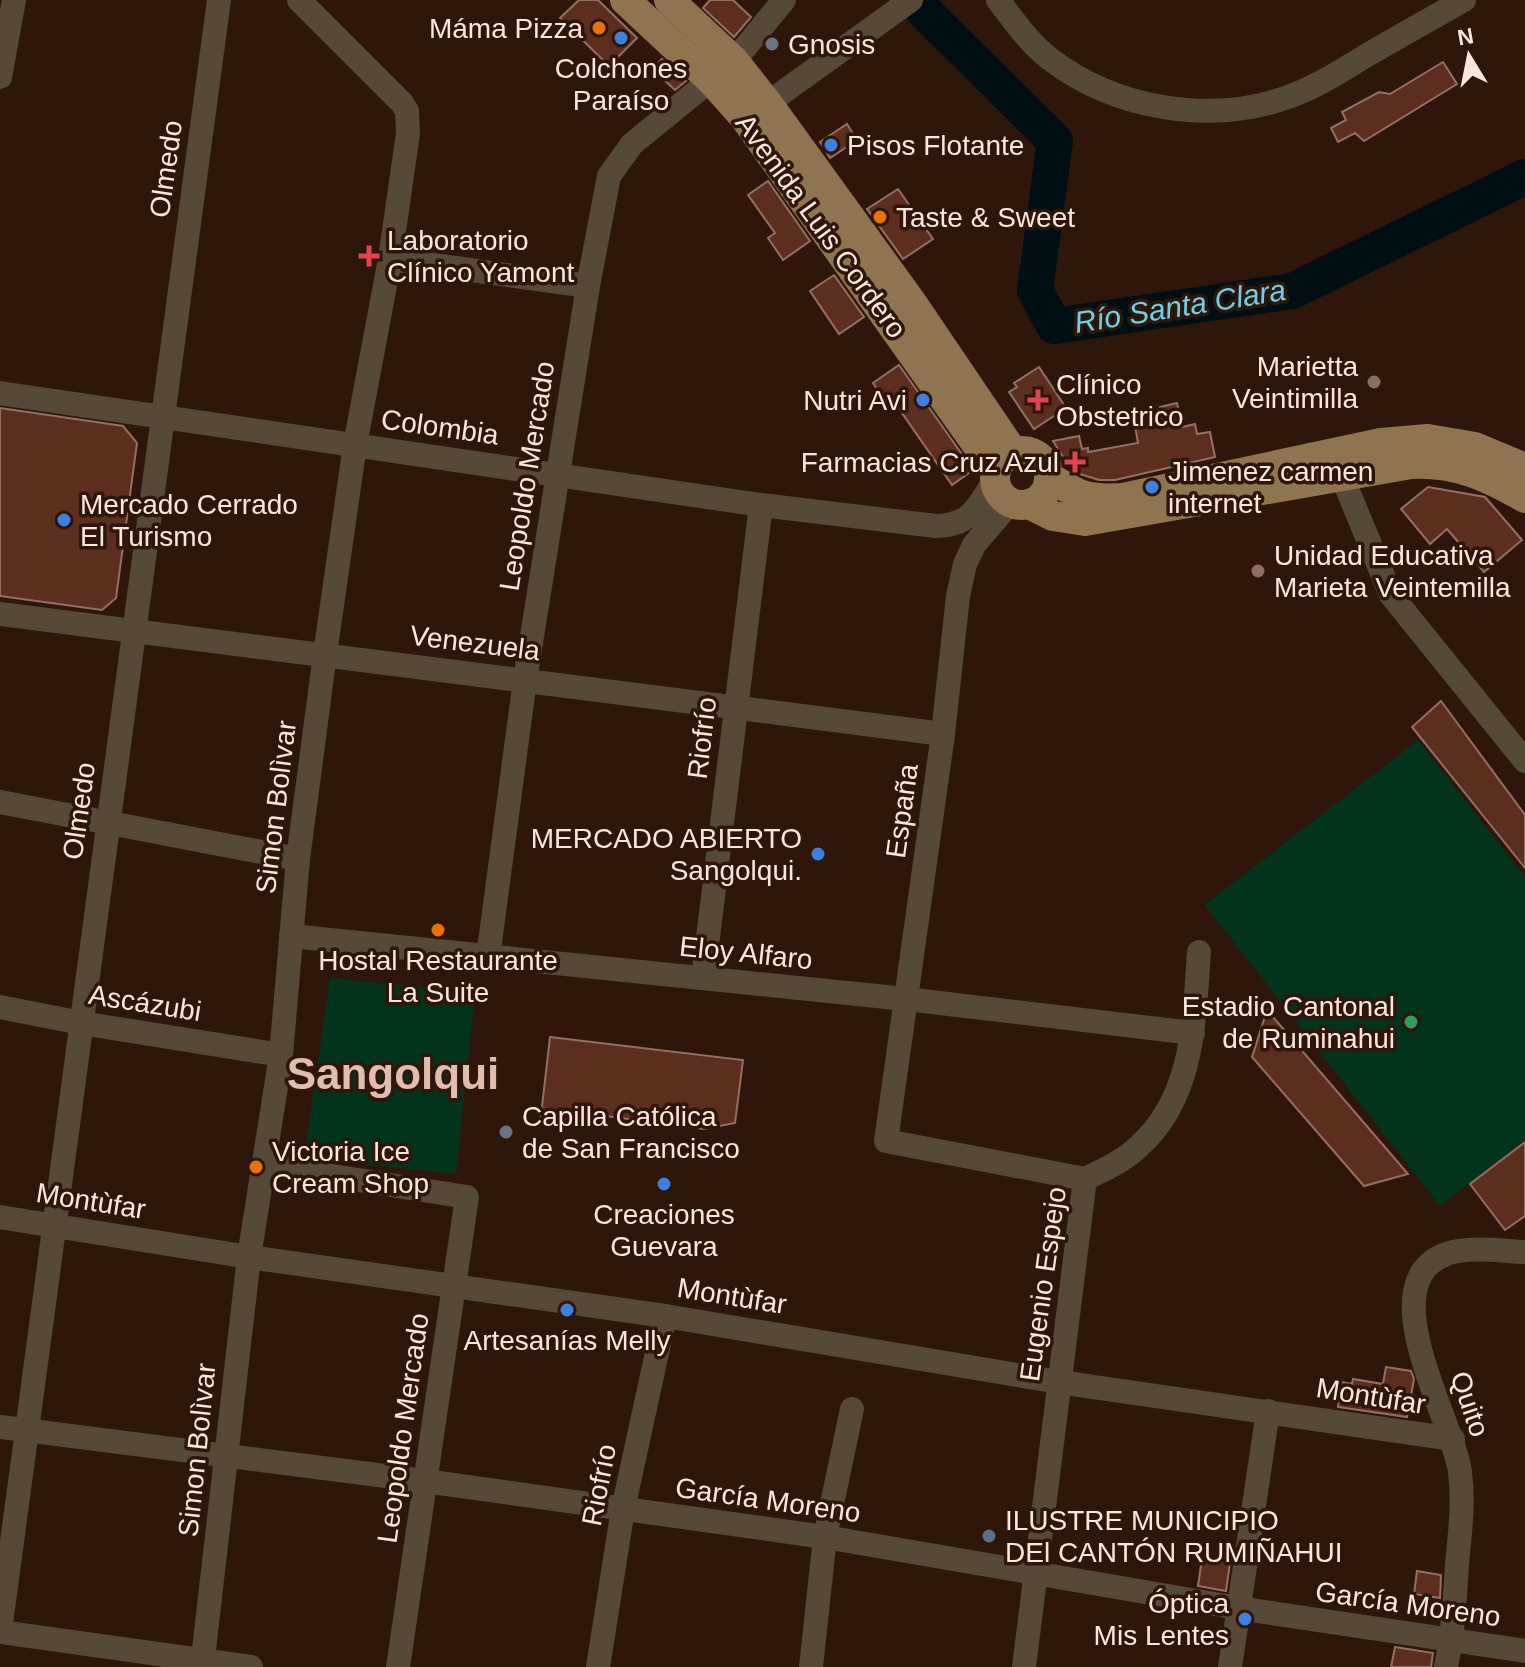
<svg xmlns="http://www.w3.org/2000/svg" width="1525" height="1667" viewBox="0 0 1525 1667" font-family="Helvetica,sans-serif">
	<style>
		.green { fill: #02341c }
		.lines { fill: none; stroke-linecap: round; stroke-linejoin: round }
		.river { stroke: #000f14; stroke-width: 36 }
		.building { fill: #5c2e1e; stroke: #927065; stroke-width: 2 }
		.minor { stroke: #564938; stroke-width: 24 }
		.major { stroke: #8f7450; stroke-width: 30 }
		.food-dot { fill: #e8710a; stroke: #2f160a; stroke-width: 3 }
		.shop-dot { fill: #3f7fe0; stroke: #2f160a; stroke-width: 3 }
		.worship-dot { fill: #6b7280; stroke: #2f160a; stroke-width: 3 }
		.health-dot { fill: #e0444e; stroke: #2f160a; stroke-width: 3 }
		.education-dot { fill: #8d6e63; stroke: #2f160a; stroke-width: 3 }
		.leisure-dot { fill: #2e9e5b; stroke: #2f160a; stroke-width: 3 }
		.service-dot { fill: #5c6f8a; stroke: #2f160a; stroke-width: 3 }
		.labels { text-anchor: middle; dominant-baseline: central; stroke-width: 7; stroke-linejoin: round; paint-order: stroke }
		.poi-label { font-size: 28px; fill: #f9e7de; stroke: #2f160a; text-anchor: start }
		.street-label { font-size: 28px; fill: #f9e7de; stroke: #2f160a }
		.water-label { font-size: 30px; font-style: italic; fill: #6cd1ec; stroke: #2f160a }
		.town-label { font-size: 44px; font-weight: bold; fill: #e0bdad; stroke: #2f160a }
	</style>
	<rect width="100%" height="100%" fill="#2f160a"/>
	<g class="green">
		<polygon points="1418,740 1525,877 1525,1140 1440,1206 1205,905"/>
		<polygon points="330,978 475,993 456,1174 304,1158"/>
	</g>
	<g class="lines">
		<polyline class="river" points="918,0 922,9 1055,141 1035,290 1054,326 1292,291 1525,177"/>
	</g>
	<g class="building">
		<polygon points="579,0 598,0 637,38 609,66 560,18"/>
		<polygon points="710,0 733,0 751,17 734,37 703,8"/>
		<polygon points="662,59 686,81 675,90 652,69"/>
		<polygon points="1443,62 1457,84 1364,141 1355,133 1338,142 1331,128 1346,120 1342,112 1379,92 1390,94"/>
		<polygon points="847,124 857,140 830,158 820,142"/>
		<polygon points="768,181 810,241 783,260 768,238 775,233 748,195"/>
		<polygon points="898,189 933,239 903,259 867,209"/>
		<polygon points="834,275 864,317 839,334 810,291"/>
		<polygon points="899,365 973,470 952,485 888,393 882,397 873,383"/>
		<polygon points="1039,367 1066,408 1034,429 1009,392 1017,387 1014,383"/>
		<polygon points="1177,403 1182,427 1195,424 1197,434 1210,432 1215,457 1115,480 1099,480 1080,474 1065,460 1053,441 1079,436 1082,449 1088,448 1088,452 1138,443 1135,426 1163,420 1160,407"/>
		<polygon points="0,408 123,426 137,443 116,598 102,610 0,596"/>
		<polygon points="1428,487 1485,497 1522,540 1484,572 1447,529 1430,544 1401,509"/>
		<polygon points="1441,701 1525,815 1525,868 1412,727"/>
		<polygon points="1267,1010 1408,1174 1364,1186 1252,1057"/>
		<polygon points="550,1037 743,1060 735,1123 704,1129 567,1111 566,1126 540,1124"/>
		<polygon points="1525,1142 1525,1216 1505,1230 1470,1184"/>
		<polygon points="1386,1367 1411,1371 1414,1379 1407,1417 1338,1407 1341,1382 1352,1384 1353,1379 1383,1384"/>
		<polygon points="1202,1558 1230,1563 1226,1591 1198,1586"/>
		<polygon points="1417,1571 1441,1575 1440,1598 1414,1594"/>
		<polygon points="1395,1647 1433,1653 1431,1667 1391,1667"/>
	</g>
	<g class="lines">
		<g class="minor">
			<path d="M998,0C1014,21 1029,43 1050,59C1115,109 1211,125 1288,97C1317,87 1342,70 1369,54C1400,36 1432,18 1464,0"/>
			<polyline points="0,77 14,0"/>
			<polyline points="754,113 911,0"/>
			<polyline points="390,259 588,286"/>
			<path d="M0,393L761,505L936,526C971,525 977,508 994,481"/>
			<polyline points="1336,462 1391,595 1525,761"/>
			<polyline points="1010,503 974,545 965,564 958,596 943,734 886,1141 1085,1179"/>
			<polyline points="0,614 943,734"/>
			<polyline points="0,802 298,859"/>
			<polyline points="291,936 906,999 1193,1033"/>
			<polyline points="488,957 525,680 588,286 609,176 632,144 734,61 784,0"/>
			<polyline points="703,978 761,505"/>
			<polyline points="0,1007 81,1023 281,1055"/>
			<polyline points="263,1165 467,1197 398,1667"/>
			<path d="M1085,1179C1103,1170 1124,1161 1138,1147C1194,1098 1194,1021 1199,952"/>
			<polyline points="0,1217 249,1257 665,1316 1059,1382 1453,1439"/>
			<polyline points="0,1427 425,1481 825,1537 1238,1608 1525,1651"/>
			<polyline points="0,1631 219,0"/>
			<polyline points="0,1632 251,1667"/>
			<polyline points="202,1667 249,1257 281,1055 298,859 325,654 355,445 390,259 408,133 407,111 402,103 299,0"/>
			<polyline points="598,1667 623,1509 665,1316"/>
			<polyline points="811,1667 825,1537 852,1409"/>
			<polyline points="1024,1667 1085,1179"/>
			<polyline points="1230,1667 1268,1411"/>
			<path d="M1446,1667C1453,1633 1455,1598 1457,1564C1460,1533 1464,1503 1460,1472C1453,1419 1369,1284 1446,1254C1469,1246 1501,1251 1525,1252"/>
		</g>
		<g class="major">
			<polyline points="625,0 712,81 745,118 995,470"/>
			<polyline points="669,0 734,61 768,104 910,300 1013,452"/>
			<circle cx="1022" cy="478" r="27"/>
			<path d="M1049,477C1081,496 1084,500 1123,498L1381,443L1428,439L1475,447L1525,468"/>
			<path d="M1029,504L1053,516L1085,521L1411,464C1456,462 1487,476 1525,498"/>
		</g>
	</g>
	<g class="food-dot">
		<circle cx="599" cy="28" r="8"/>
		<circle cx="880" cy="217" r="8"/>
		<circle cx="438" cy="930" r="8"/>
		<circle cx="256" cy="1167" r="8"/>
	</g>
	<g class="shop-dot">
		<circle cx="621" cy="38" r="8"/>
		<circle cx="831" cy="145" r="8"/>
		<circle cx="923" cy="400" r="8"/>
		<circle cx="1152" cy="487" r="8"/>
		<circle cx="64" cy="520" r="8"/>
		<circle cx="818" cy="854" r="8"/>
		<circle cx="664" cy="1184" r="8"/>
		<circle cx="567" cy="1310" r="8"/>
		<circle cx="1245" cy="1619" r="8"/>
	</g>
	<g class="worship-dot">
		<circle cx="772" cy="44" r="8"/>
		<circle cx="506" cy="1132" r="8"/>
	</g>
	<g class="health-dot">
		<path d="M365 244h8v8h8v8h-8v8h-8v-8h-8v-8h8z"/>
		<path d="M1034 388h8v8h8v8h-8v8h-8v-8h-8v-8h8z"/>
		<path d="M1071 450h8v8h8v8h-8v8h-8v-8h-8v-8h8z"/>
	</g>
	<g class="education-dot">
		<circle cx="1374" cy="382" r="8"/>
		<circle cx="1258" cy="571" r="8"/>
	</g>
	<circle class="leisure-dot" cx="1411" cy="1022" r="8"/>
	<circle class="service-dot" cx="989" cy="1536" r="8"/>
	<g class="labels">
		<g class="poi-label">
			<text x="583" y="28" text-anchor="end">Máma Pizza</text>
			<text x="788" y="44">Gnosis</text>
			<text x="621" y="68" text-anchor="middle">Colchones<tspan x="621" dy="32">Paraíso</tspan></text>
			<text x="847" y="145">Pisos Flotante</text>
			<text x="896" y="217">Taste &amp; Sweet</text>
			<text x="387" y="240">Laboratorio<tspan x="387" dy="32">Clínico Yamont</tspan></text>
			<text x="1358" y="366" text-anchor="end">Marietta<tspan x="1358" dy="32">Veintimilla</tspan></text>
			<text x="1056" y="384">Clínico<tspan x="1056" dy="32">Obstetrico</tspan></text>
			<text x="907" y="400" text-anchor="end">Nutri Avi</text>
			<text x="1059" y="462" text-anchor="end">Farmacias Cruz Azul</text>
			<text x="1168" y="471">Jimenez carmen<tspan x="1168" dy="32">internet</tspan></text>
			<text x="80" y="504">Mercado Cerrado<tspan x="80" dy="32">El Turismo</tspan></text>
			<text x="1274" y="555">Unidad Educativa<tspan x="1274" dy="32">Marieta Veintemilla</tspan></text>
			<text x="802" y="838" text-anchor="end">MERCADO ABIERTO<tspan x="802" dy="32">Sangolqui.</tspan></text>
			<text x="438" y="960" text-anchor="middle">Hostal Restaurante<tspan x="438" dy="32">La Suite</tspan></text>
			<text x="1395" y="1006" text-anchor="end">Estadio Cantonal<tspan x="1395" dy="32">de Ruminahui</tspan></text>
			<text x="522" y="1116">Capilla Católica<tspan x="522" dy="32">de San Francisco</tspan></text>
			<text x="272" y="1151">Victoria Ice<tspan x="272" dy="32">Cream Shop</tspan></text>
			<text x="664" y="1214" text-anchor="middle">Creaciones<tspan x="664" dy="32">Guevara</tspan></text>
			<text x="567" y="1340" text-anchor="middle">Artesanías Melly</text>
			<text x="1005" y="1520">ILUSTRE MUNICIPIO<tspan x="1005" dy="32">DEl CANTÓN RUMIÑAHUI</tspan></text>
			<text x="1229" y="1603" text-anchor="end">Óptica<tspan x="1229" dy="32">Mis Lentes</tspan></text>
		</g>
		<g class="street-label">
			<text transform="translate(166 169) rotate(-82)">Olmedo</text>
			<text transform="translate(821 226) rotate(54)">Avenida Luis Cordero</text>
			<text transform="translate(440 427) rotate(8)">Colombia</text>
			<text transform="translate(527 476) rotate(-81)">Leopoldo Mercado</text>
			<text transform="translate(475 643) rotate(7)">Venezuela</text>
			<text transform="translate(702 738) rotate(-83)">Riofrío</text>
			<text transform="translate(276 807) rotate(-83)">Simon Bolìvar</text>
			<text transform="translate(79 811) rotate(-82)">Olmedo</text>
			<text transform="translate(902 811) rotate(-82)">España</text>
			<text transform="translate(746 953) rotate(6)">Eloy Alfaro</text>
			<text transform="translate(145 1003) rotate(9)">Ascázubi</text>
			<text transform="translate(91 1201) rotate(9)">Montùfar</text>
			<text transform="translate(1043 1284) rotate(-82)">Eugenio Espejo</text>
			<text transform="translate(732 1296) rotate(9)">Montùfar</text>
			<text transform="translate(1371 1396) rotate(9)">Montùfar</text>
			<text transform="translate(1470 1404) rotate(71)">Quito</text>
			<text transform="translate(403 1428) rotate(-82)">Leopoldo Mercado</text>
			<text transform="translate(197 1450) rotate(-84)">Simon Bolìvar</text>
			<text transform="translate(599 1485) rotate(-79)">Riofrío</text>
			<text transform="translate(768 1500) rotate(8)">García Moreno</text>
			<text transform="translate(1408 1604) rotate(8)">García Moreno</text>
		</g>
		<g class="water-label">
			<text transform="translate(1180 306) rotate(-9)">Río Santa Clara</text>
		</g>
		<g class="town-label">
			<text x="393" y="1073">Sangolqui</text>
		</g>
	</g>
	<g transform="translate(1469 56) rotate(350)" stroke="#2f160a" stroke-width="6" paint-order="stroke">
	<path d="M0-6L14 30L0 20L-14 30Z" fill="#f9e7de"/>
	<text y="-12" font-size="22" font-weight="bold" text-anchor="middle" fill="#f9e7de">N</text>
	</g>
</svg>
